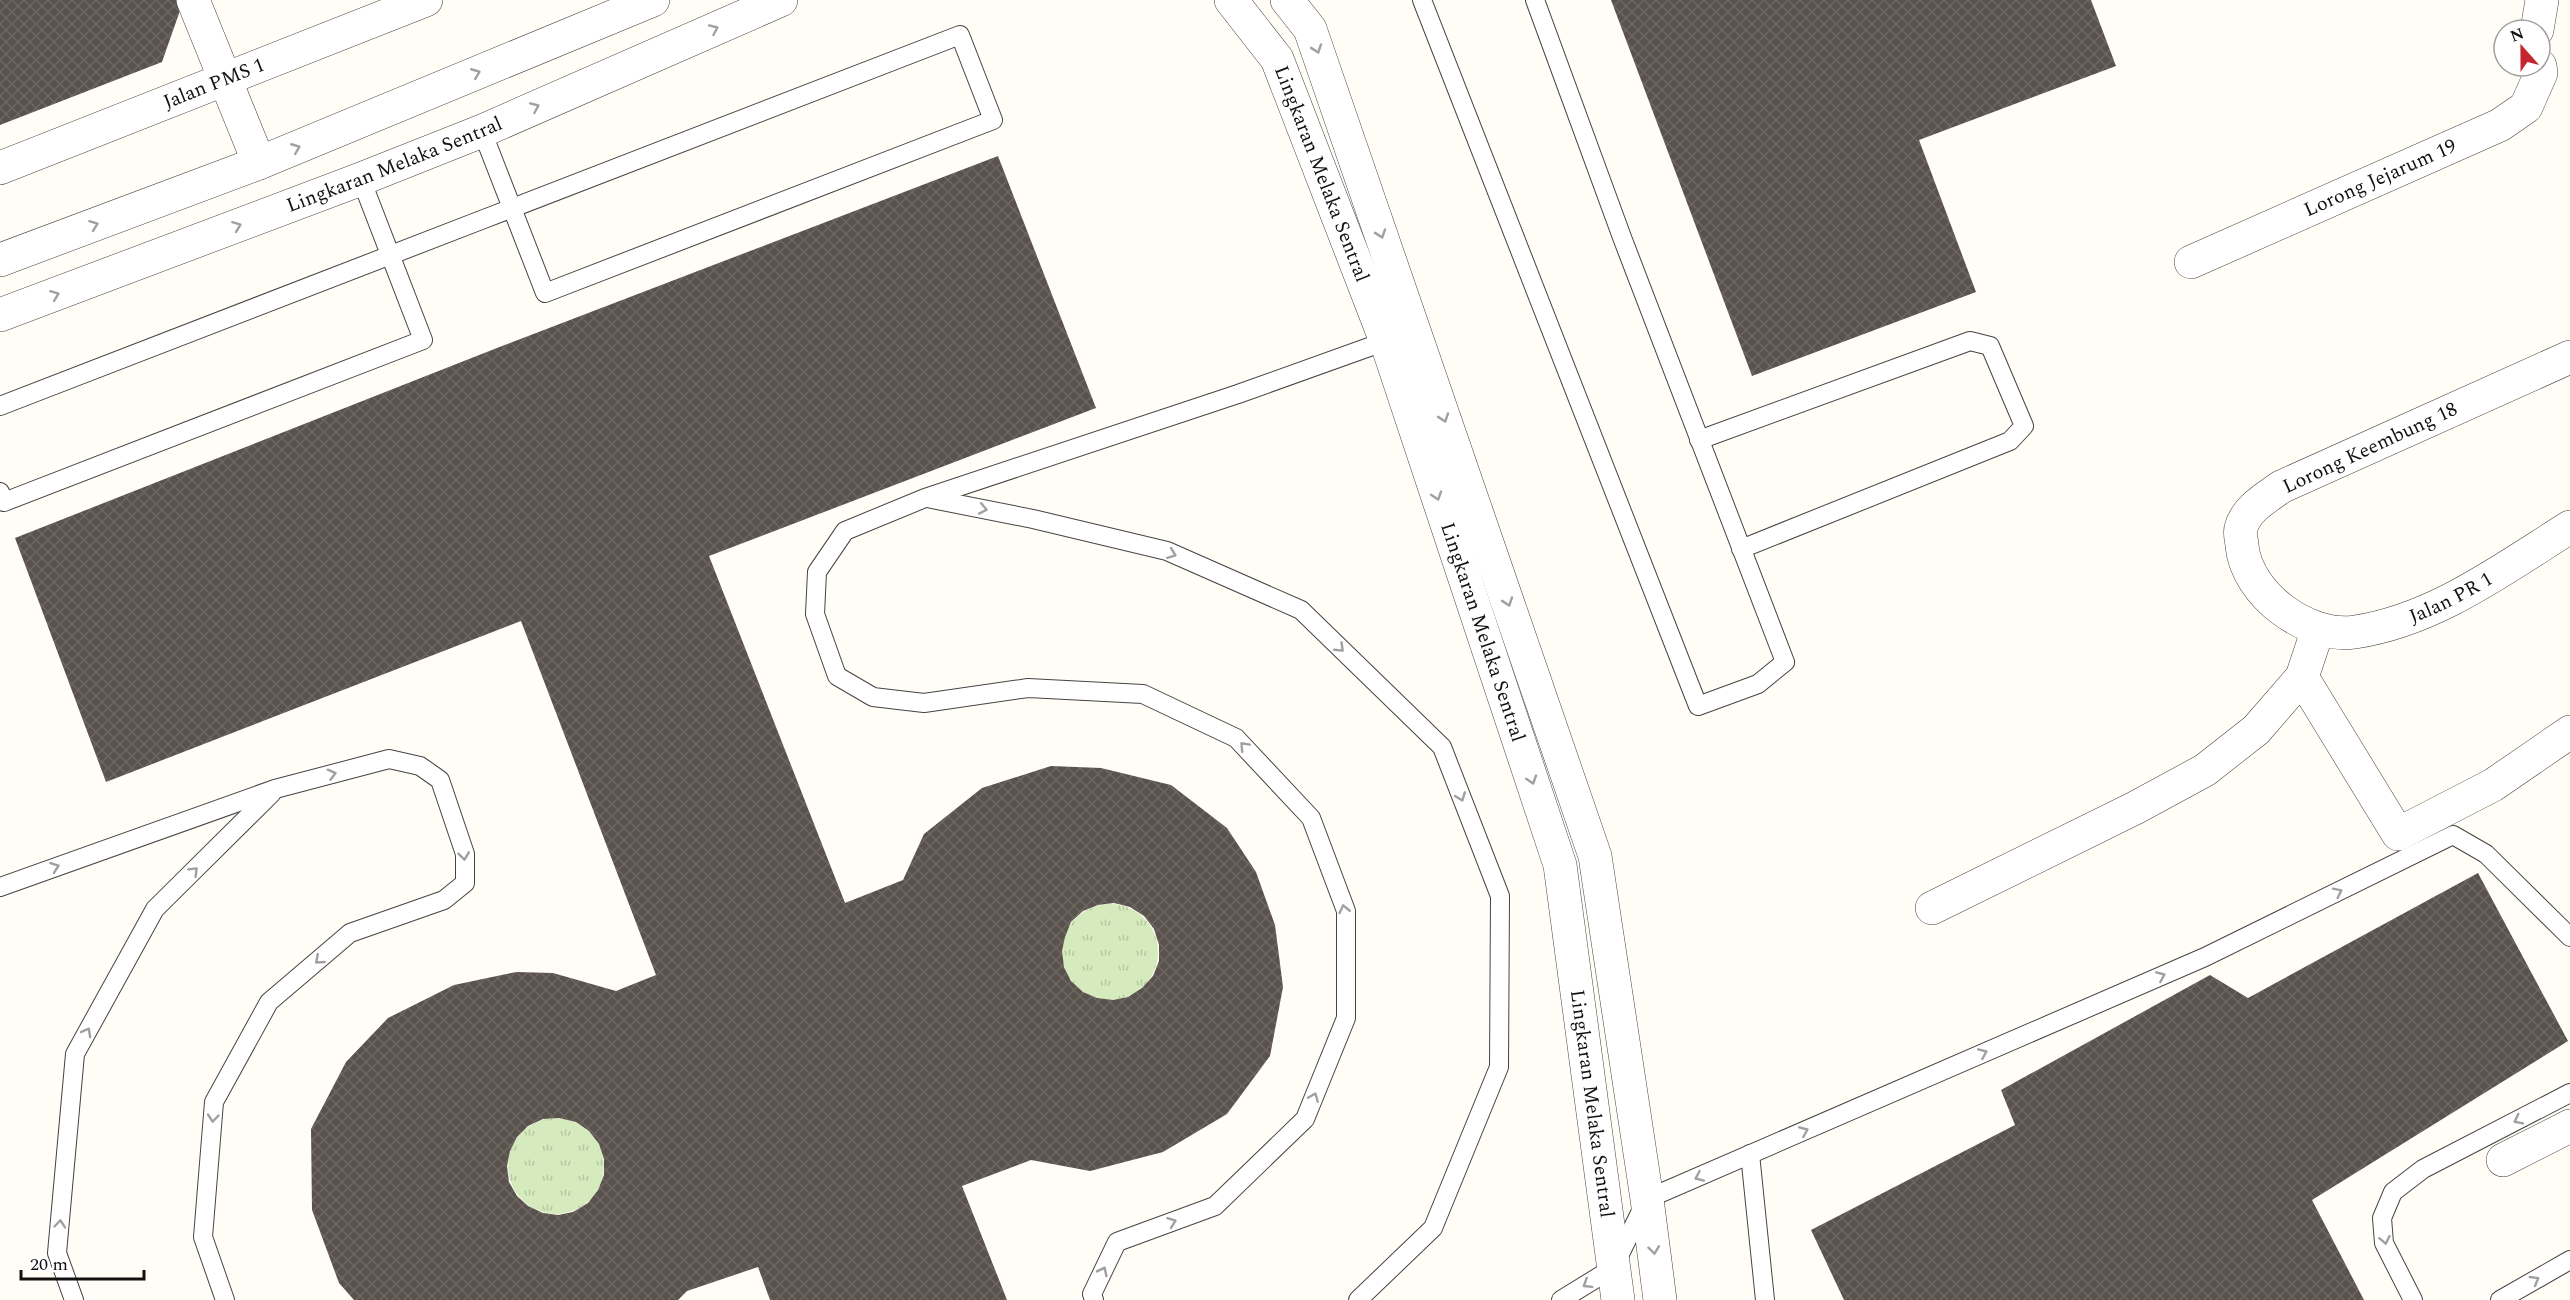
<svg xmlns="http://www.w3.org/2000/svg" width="2570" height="1300" viewBox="0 0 2570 1300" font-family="Spectral,serif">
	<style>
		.grass { fill: url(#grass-tufts) }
		.building { fill: url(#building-cross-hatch); fill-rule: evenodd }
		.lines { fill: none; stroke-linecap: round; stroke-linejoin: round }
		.lane-casing { stroke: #444; stroke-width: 20 }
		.street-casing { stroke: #444; stroke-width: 34 }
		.lane { stroke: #fff; stroke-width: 18 }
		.street { stroke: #fff; stroke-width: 33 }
		.oneway { stroke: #a0a0a0 }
		.labels { text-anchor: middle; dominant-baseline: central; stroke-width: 6; stroke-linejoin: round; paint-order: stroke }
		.street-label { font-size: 20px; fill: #111; stroke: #fff }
	</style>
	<defs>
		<pattern id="grass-tufts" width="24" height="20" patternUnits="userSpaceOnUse" patternTransform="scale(1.5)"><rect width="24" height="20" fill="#d5ebbd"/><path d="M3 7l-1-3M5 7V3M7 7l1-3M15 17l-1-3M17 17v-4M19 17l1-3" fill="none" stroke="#b6c8a1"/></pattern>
		<pattern id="building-cross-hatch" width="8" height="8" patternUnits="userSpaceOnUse" patternTransform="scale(1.5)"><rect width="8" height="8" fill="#5a524d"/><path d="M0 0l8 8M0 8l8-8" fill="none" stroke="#6d6662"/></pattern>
	</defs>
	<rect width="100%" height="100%" fill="#fffdf5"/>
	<g class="grass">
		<circle cx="1110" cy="952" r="48"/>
		<circle cx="556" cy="1166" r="48"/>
	</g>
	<g class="building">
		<polygon points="0,0 183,0 183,2 162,62 0,125"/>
		<polygon points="1611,0 2091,0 2116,66 1919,140 1976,292 1752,376"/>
		<path d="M998,156L1096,408L709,556L845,903L903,880L924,834L982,788L1051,766L1101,768L1171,785L1227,828L1256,872L1275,925L1283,987L1270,1056L1227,1114L1163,1152L1090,1171L1031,1160L962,1186L1007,1300H770L758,1267L687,1291L678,1300H354L339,1283L312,1210L311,1129L346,1062L388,1018L454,985L516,972L553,973L616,991L656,975L521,621L106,782L15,538L502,346ZM1114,903L1130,907L1144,916L1154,929L1159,945V961L1153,976L1142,988L1128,997L1113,1000L1097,998L1083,992L1071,981L1064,967L1062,951L1065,937L1071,922L1083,911L1098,905ZM559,1118L576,1122L589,1131L599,1144L604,1159V1175L598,1190L588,1203L573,1212L558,1215L543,1213L528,1206L517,1196L509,1182L507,1166L510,1151L517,1137L528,1126L543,1119Z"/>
		<polygon points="2478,873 2568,1041 2312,1200 2364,1300 1844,1300 1811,1230 2015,1125 2001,1090 2210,975 2248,998"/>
	</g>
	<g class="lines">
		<g class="lane-casing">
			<g id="lane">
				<polyline points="1422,0 1698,706 1758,684 1785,662 1623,240 1535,0"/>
				<path d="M0,406C320,282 640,159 960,35L993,120L545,293L482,131"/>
				<polyline points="1699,440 1970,341 1990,346 2024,426 2010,441 1741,549"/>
				<polyline points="0,492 4,502 423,340 361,179"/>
				<polyline points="927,498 1033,519 1167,551 1301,610 1442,747 1500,896 1499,1067 1433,1228 1358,1300"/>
				<polyline points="0,887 275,789 389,759 420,766 440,780 465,854 465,883 444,900 350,933 269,1002 214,1102 203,1237 225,1300"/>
				<polyline points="1750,1154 1765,1300"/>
				<polyline points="74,1300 57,1253 75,1054 155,909 272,793"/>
				<polyline points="1094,1300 1092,1294 1117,1242 1215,1206 1305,1119 1346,1018 1346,911 1311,818 1236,738 1143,694 1028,688 924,703 873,697 837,676 815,614 817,572 845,531 925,498 1238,394 1386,341"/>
				<polyline points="1561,1300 1613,1268 1647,1199 2205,957 2453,835 2486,854 2570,937"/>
				<polyline points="2413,1300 2384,1243 2382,1218 2393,1192 2423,1169 2570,1093"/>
				<polyline points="2500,1300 2570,1260"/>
			</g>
		</g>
		<g class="street-casing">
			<g id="street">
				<polyline points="193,0 259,163"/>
				<path id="s1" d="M1231,0L1277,59L1386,341L1560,865L1618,1300"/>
				<polyline points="1287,0 1310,29 1595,856 1647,1199 1660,1300"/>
				<polyline points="2537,30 2542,0"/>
				<path id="s2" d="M0,168L426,0"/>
				<polyline points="0,260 259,163 653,0"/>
				<path id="s3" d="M2191,262L2500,125L2526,107L2541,73L2540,66"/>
				<path id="s4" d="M0,315L361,179L482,131L781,0"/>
				<path id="s5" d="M2570,357L2281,487C2266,498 2246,509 2241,528C2239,533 2242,541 2242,546C2247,595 2308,639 2355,632C2435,620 2503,569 2570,527"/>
				<polyline points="2302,677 2398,834 2493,785 2570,732"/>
				<polyline points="1932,908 2135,808 2205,770 2256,730 2302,677 2318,629"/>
				<polyline points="2503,1160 2570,1126"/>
			</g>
		</g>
		<use href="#lane" class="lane"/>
		<use href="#street" class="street"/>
	</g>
	<defs><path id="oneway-chevron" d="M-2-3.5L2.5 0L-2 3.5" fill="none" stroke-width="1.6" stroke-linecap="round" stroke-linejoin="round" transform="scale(1.5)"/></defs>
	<g class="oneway">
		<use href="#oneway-chevron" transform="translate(714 29) rotate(-24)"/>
		<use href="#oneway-chevron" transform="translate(1317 49) rotate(71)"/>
		<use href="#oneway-chevron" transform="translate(476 73) rotate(-22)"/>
		<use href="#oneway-chevron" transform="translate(535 107) rotate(-24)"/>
		<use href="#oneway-chevron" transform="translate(296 148) rotate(-22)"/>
		<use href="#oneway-chevron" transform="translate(94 225) rotate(-21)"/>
		<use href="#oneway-chevron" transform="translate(237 226) rotate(-21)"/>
		<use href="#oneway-chevron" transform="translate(1381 234) rotate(71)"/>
		<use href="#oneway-chevron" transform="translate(55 295) rotate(-21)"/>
		<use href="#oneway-chevron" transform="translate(1444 418) rotate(71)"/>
		<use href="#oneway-chevron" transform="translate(1437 496) rotate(72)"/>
		<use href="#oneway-chevron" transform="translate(983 509) rotate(11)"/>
		<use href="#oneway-chevron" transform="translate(1172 554) rotate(21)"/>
		<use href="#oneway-chevron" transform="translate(1508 602) rotate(71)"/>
		<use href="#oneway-chevron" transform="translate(1340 648) rotate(44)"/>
		<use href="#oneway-chevron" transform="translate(1244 746) rotate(-133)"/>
		<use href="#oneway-chevron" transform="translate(332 774) rotate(-15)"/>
		<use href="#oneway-chevron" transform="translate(1532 780) rotate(72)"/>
		<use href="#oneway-chevron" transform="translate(1461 797) rotate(69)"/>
		<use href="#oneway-chevron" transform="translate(464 856) rotate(83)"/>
		<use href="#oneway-chevron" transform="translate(55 867) rotate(-20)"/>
		<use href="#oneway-chevron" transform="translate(194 871) rotate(-45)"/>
		<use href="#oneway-chevron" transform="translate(2338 892) rotate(-26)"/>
		<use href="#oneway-chevron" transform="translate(1344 909) rotate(-103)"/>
		<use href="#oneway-chevron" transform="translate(319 960) rotate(139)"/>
		<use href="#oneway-chevron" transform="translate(2161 976) rotate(-23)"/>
		<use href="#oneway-chevron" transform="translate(87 1032) rotate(-61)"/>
		<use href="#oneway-chevron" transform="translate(1983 1053) rotate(-23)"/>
		<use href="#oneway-chevron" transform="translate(1314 1097) rotate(-68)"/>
		<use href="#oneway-chevron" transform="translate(213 1118) rotate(95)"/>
		<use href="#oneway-chevron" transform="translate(2518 1120) rotate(153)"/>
		<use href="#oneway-chevron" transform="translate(1804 1131) rotate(-23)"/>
		<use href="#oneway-chevron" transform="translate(1699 1177) rotate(156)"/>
		<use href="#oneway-chevron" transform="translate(1172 1222) rotate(-20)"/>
		<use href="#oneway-chevron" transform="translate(60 1224) rotate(-85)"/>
		<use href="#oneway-chevron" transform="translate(2385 1240) rotate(78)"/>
		<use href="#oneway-chevron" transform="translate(1654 1250) rotate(83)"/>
		<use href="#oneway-chevron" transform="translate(1103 1271) rotate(-64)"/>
		<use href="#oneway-chevron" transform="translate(2535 1280) rotate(-30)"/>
		<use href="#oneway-chevron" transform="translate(1587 1284) rotate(148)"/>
	</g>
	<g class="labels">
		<g class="street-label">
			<text stroke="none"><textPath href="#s2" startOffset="230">Jalan PMS 1</textPath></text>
			<text stroke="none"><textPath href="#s4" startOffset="422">Lingkaran Melaka Sentral</textPath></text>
			<text stroke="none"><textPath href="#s1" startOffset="198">Lingkaran Melaka Sentral</textPath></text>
			<text stroke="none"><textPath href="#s3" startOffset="207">Lorong Jejarum 19</textPath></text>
			<text transform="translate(2370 448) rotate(-25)">Lorong Keembung 18</text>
			<text stroke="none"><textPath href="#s5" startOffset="651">Jalan PR 1</textPath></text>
			<text stroke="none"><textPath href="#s1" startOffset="684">Lingkaran Melaka Sentral</textPath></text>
			<text stroke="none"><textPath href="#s1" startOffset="1170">Lingkaran Melaka Sentral</textPath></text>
		</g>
	</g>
	<g transform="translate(2522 48) rotate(339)"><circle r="28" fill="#ffffff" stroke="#a0a0a0" stroke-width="1.5"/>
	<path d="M0-4.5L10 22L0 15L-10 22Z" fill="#c4262e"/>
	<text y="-9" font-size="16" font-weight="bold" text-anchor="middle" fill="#111111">N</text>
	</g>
	<path d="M21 1270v9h123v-9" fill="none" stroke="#111111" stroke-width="3"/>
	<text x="30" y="1270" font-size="18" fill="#111111" stroke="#ffffff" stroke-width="4.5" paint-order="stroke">20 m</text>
</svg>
